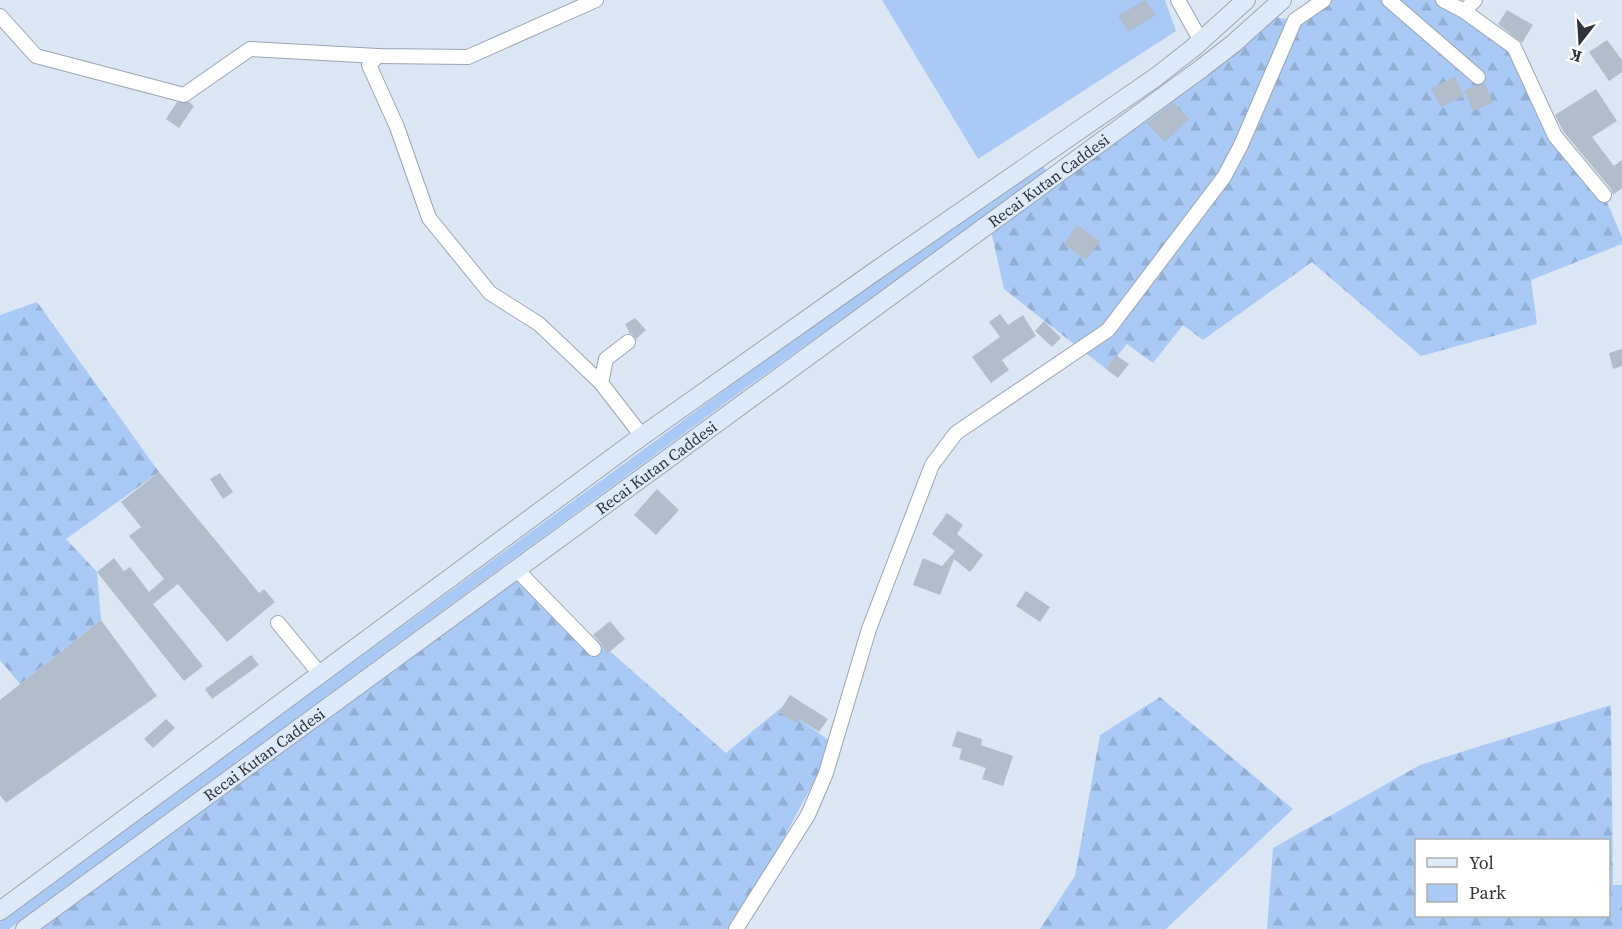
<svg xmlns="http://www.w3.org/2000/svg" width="1622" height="929" viewBox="0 0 1622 929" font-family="'Source Serif 4',serif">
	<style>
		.green { fill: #a8caf5 }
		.forest { fill: url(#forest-firs); fill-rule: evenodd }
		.building { fill: #b2bdcb }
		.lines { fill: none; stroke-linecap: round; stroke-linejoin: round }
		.street-casing { stroke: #9aa5b2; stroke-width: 16 }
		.secondary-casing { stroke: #9aa5b2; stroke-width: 20 }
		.street { stroke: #fff; stroke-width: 14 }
		.secondary { stroke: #ddeafa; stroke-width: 18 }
		.labels { text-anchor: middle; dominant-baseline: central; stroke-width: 4.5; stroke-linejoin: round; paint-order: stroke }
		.street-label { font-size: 16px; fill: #30343a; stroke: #fff }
	</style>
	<defs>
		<pattern id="forest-firs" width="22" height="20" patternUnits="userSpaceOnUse" patternTransform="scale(1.5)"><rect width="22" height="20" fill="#a8caf5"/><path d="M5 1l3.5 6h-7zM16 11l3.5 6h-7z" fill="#91aed3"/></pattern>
	</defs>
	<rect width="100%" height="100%" fill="#dce7f5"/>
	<g class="green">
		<polygon points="882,0 1165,0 1176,31 978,159"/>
		<polygon points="1041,163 1047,172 746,388 9,929 0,929 0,922 23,904 737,381"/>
	</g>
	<g class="forest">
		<polygon points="1324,0 1437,0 1514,47 1555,135 1604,195 1622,237 1622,244 1531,280 1537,324 1421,356 1312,262 1203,340 1183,325 1153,363 1127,344 1106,369 1004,289 989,222 1265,16 1295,20"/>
		<polygon points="37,302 159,472 66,539 97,572 101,620 20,684 0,660 0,315"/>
		<polygon points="516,569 726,753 782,707 834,744 735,929 24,929"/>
		<polygon points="1160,697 1293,809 1166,929 1040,929 1075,876 1100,735"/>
		<path d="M1611,705L1613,885H1622V929H1267L1273,848L1420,765ZM1416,840H1608V916H1416Z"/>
	</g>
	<g class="building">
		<polygon points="1145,0 1156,15 1128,32 1118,16"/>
		<polygon points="1507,10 1533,25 1522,43 1498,24"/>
		<polygon points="1607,40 1622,60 1622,72 1609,81 1589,52"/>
		<polygon points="1455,77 1464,96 1441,107 1431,88"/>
		<polygon points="1485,83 1493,103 1473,111 1464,90"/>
		<polygon points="1596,89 1617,121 1592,137 1614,166 1622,160 1622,188 1613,195 1611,189 1563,131 1555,115"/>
		<polygon points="177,102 189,102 194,106 179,128 166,119"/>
		<polygon points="1173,103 1189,119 1165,142 1146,123"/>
		<polygon points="1077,225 1100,241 1086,260 1064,244"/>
		<polygon points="1000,314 1008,325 1023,315 1036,336 1002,360 1009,370 991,383 972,357 1000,337 989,322"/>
		<polygon points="635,318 646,330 636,339 632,334 628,333 629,332 625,324"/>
		<polygon points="1044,321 1061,338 1052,347 1035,331"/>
		<polygon points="1622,349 1622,366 1613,369 1609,353"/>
		<polygon points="1116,355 1129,364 1118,378 1106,369"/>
		<polygon points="159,472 259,593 264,589 275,602 227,642 178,584 153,604 203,666 184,681 97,572 114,558 124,571 130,567 149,592 164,579 129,536 141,527 121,502"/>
		<polygon points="220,473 233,492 223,499 210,479"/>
		<polygon points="657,489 679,510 656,535 634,515"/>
		<polygon points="947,513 963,525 957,534 983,555 970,572 954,559 940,595 913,585 923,558 942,566 955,551 932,534"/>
		<polygon points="1026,591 1050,607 1040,622 1016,606"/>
		<polygon points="101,620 157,696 6,803 0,795 0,700"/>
		<polygon points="610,621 625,639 607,654 601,643 593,635"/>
		<polygon points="251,655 259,665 212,699 205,689"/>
		<polygon points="790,695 828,719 819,732 799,719 796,723 779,712"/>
		<polygon points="166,719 175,728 153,748 144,739"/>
		<polygon points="957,731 982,739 981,745 1013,756 1003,786 982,779 986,768 959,759 962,749 952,746"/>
	</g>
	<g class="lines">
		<g class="street-casing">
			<g id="street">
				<polyline points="1178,0 1201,41"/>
				<polyline points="1389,0 1478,77"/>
				<polyline points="1443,0 1464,11 1475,0"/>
				<polyline points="1464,11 1514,47 1555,136 1604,195"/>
				<polyline points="0,16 36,56 184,95 250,49 378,56 468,57 596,0"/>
				<polyline points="378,56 369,65 397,127 429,218 490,293 539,324 601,383"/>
				<polyline points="628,342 606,359 601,383 642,436"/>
				<polyline points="516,569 594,649"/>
				<polyline points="278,623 320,674"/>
				<polyline points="736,929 808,815 826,773 869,629 932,465 956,433 1108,330 1224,177 1241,145 1295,20 1324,0"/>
			</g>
		</g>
		<g class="secondary-casing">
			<g id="secondary">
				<polyline points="0,911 642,436 874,272 1156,77 1193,48 1246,0"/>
				<path id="s1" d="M25,929L1202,68L1233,44L1282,0"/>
			</g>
		</g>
		<use href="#street" class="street"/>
		<use href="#secondary" class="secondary"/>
	</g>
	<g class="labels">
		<g class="street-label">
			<text stroke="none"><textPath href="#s1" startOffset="1268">Recai Kutan Caddesi</textPath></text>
			<text stroke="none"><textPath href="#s1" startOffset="782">Recai Kutan Caddesi</textPath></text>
			<text stroke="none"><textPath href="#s1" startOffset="296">Recai Kutan Caddesi</textPath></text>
		</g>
	</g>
	<rect x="1415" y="839" width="195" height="78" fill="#ffffff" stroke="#acaeb0" stroke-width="1.5"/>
	<rect x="1427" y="858" width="30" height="9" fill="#ddeafa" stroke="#acaeb0" stroke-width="1.5"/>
	<text x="1469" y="869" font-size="18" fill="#30343a">Yol</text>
	<rect x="1427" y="884" width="30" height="18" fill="#a8caf5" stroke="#acaeb0" stroke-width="1.5"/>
	<text x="1469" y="899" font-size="18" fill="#30343a">Park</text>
	<g transform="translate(1580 42) rotate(197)" stroke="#ffffff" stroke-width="4.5" paint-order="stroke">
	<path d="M0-4.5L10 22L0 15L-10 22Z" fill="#30343a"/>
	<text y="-9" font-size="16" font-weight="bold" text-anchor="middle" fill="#30343a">K</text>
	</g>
</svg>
